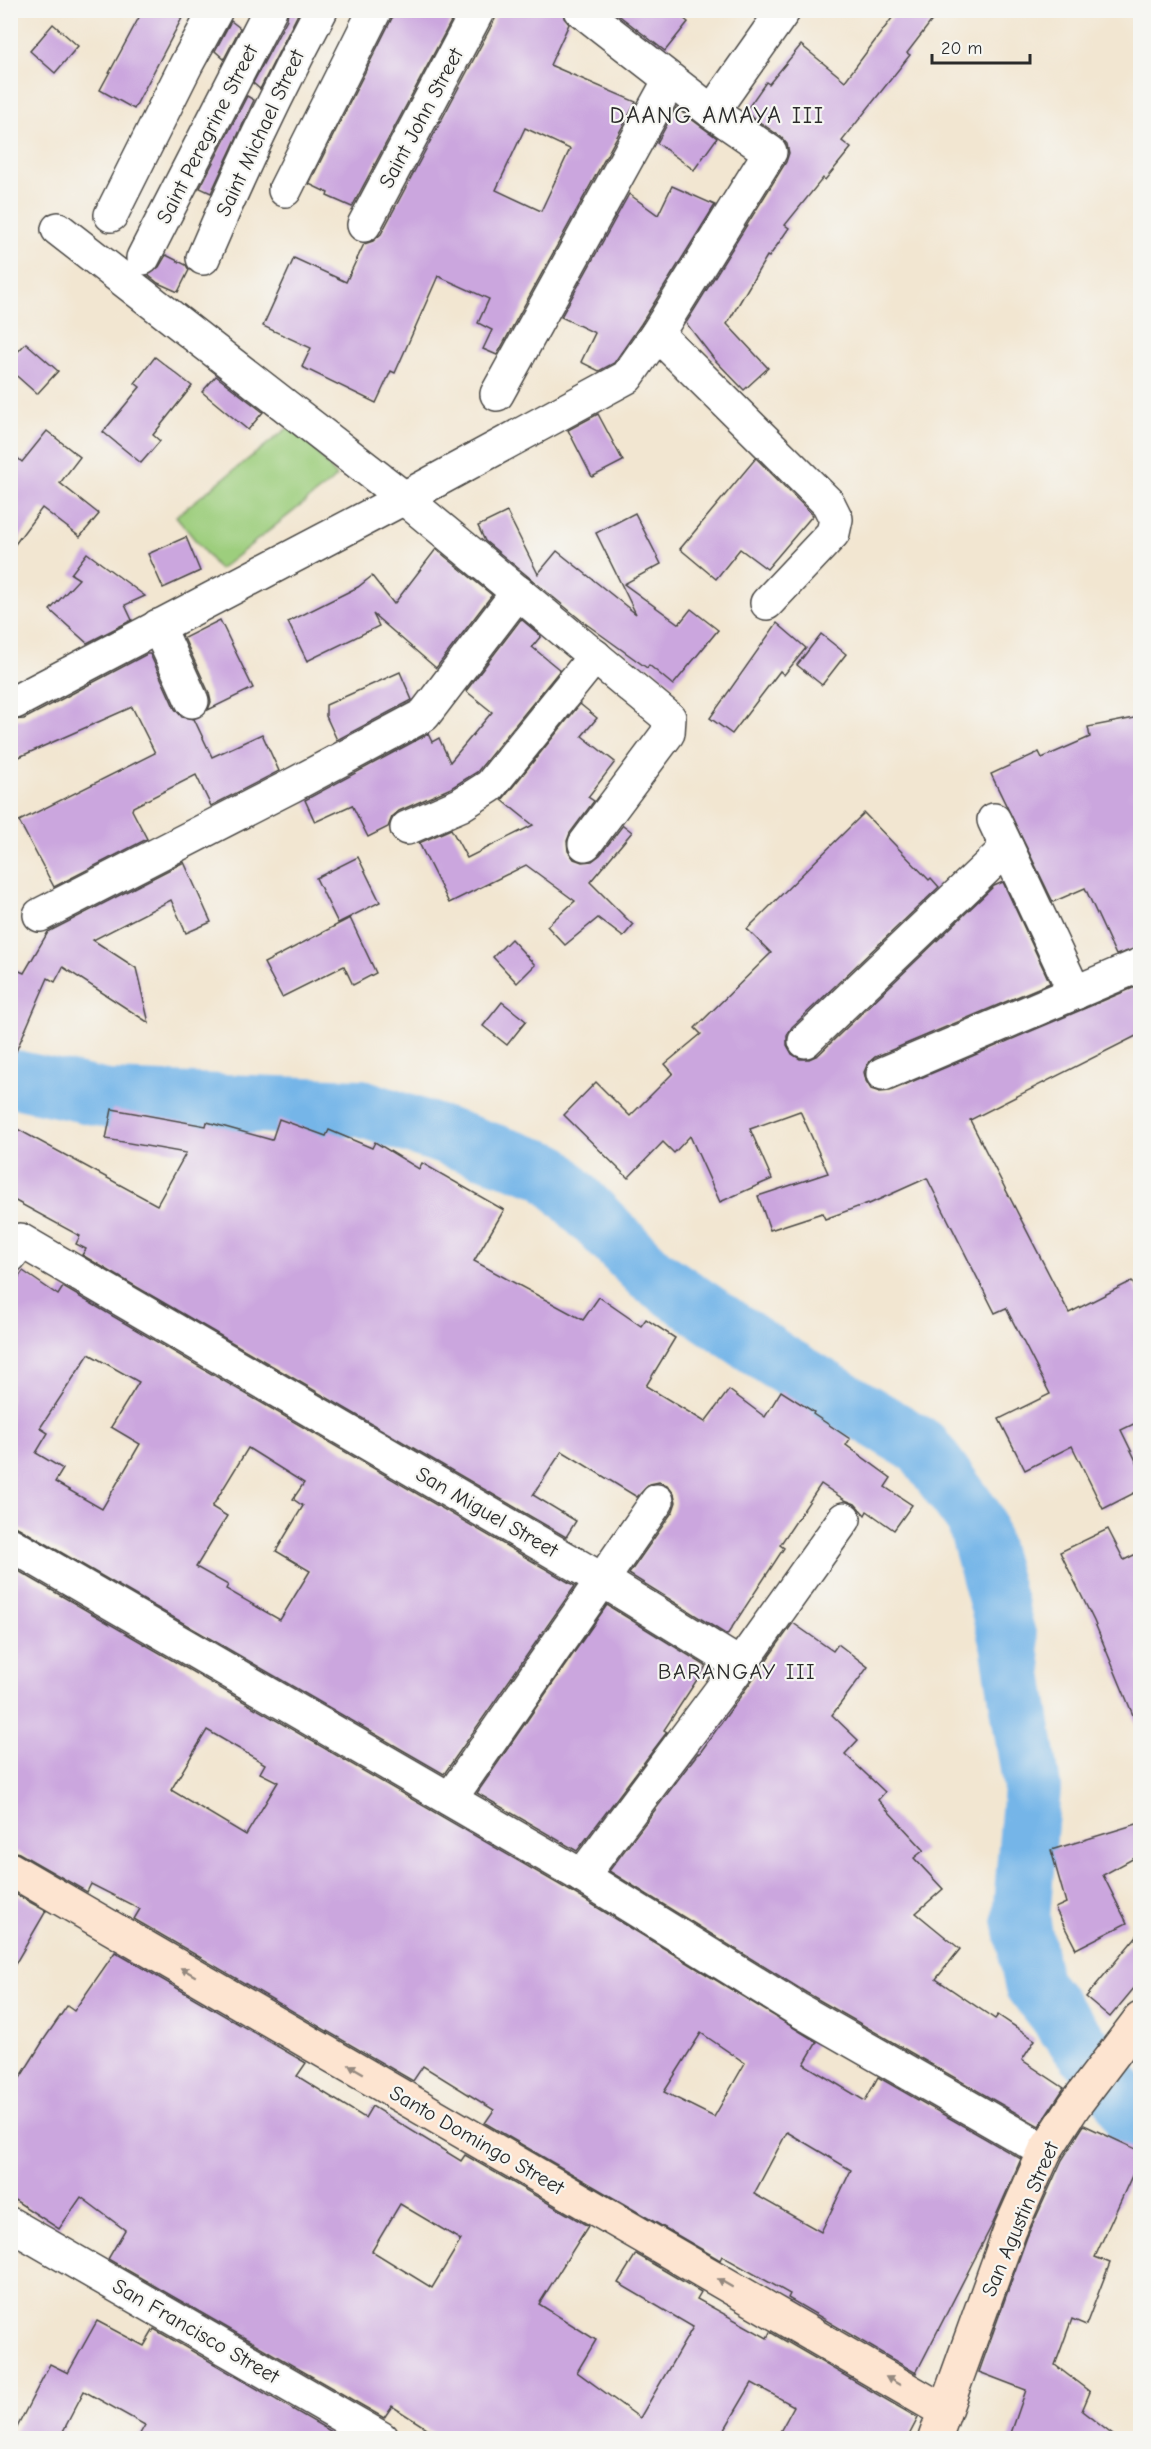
<svg xmlns="http://www.w3.org/2000/svg" width="1151" height="2449" viewBox="0 0 1151 2449" font-family="'Comic Neue',sans-serif">
	<style>
		.green { fill: #9dce7d; stroke: #647c54; stroke-width: 1.5 }
		.lines { fill: none; stroke-linecap: round; stroke-linejoin: round }
		.river { stroke: #74b5e8; stroke-width: 58 }
		.building { fill: #cba6de; fill-rule: evenodd }
		.street-casing { stroke: #494744; stroke-width: 36 }
		.secondary-casing { stroke: #494744; stroke-width: 36 }
		.street { stroke: #fff; stroke-width: 33 }
		.secondary { stroke: #fde4d0; stroke-width: 33 }
		.oneway { fill: #94887e }
		.labels { text-anchor: middle; dominant-baseline: central; stroke-width: 4.5; stroke-linejoin: round; paint-order: stroke }
		.street-label { font-size: 21px; fill: #2b2b2b; stroke: #f6f6f2 }
		.neighbourhood-label { font-size: 22px; letter-spacing: 1.5px; fill: #2b2b2b; stroke: #f6f6f2 }
		.quarter-label { font-size: 24px; letter-spacing: 1.5px; fill: #2b2b2b; stroke: #f6f6f2 }
	</style>
	<rect width="100%" height="100%" fill="#f6f6f2"/>
	<filter id="ink" filterUnits="userSpaceOnUse"><feTurbulence type="fractalNoise" baseFrequency=".0167" numOctaves="2"/><feDisplacementMap in="SourceGraphic" scale="12" xChannelSelector="R" yChannelSelector="G"/><feConvolveMatrix kernelMatrix="1 2 1 2 8 2 1 2 1" color-interpolation-filters="sRGB"/></filter>
	<filter id="wash" filterUnits="userSpaceOnUse"><feTurbulence type="fractalNoise" baseFrequency=".008" numOctaves="4" result="noise"/><feDisplacementMap in="SourceGraphic" scale="24" xChannelSelector="R" yChannelSelector="G"/><feGaussianBlur stdDeviation="1.35" result="paint"/><feColorMatrix in="noise" values="0 0 0 0 0 0 0 0 0 0 0 0 0 0 0 0 0 1.4 0 .05"/><feComposite in="paint" operator="in"/></filter>
	<g filter="url(#wash)">
		<rect width="100%" height="100%" fill="#f2e6d1"/>
		<polygon class="green" points="294,423 337,477 219,570 176,516"/>
		<g class="lines">
			<polyline class="river" points="10,1078 108,1099 361,1108 548,1171 650,1274 781,1363 922,1447 975,1519 1009,1643 1032,1788 1021,1918 1033,1984 1123,2099 1140,2136"/>
		</g>
		<g id="blocks">
			<g class="building">
				<polygon points="143,10 167,10 182,18 134,109 100,90"/>
				<polygon points="288,10 300,10 260,89 253,83 287,19"/>
				<polygon points="393,10 457,10 352,207 327,196 328,193 309,184 392,18"/>
				<path d="M497,10H563L564,18L569,24L550,65L636,102L497,355L483,349L492,330L478,323L489,299L438,276L395,373L391,371L376,403L302,367L311,348L263,326L294,258L346,282L364,244L373,241L381,234L495,19ZM525,128L570,149L541,211L496,190Z"/>
				<polygon points="612,10 673,10 688,22 665,51"/>
				<polygon points="898,10 940,10 907,53 910,55 842,141 851,148 825,180 823,178 785,225 789,228 769,257 767,256 727,324 768,368 744,390 714,359 686,323 786,162 789,153 787,144 781,137 745,112 766,82 769,84 801,45 845,81"/>
				<polygon points="231,21 240,28 224,59 215,51"/>
				<polygon points="53,24 78,46 55,73 30,51"/>
				<polygon points="247,96 254,100 211,193 200,188"/>
				<polygon points="676,108 717,138 694,170 657,143"/>
				<polygon points="672,186 715,205 641,324 614,363 599,371 581,362 595,333 561,317 629,194 658,215"/>
				<polygon points="166,255 186,265 189,270 178,292 158,283 148,275 159,267"/>
				<polygon points="26,343 58,371 37,394 10,370 10,360"/>
				<polygon points="155,357 192,386 153,435 160,441 141,463 103,432 140,387 135,383"/>
				<polygon points="216,376 263,412 248,430 202,392"/>
				<polygon points="598,414 623,461 592,477 568,430"/>
				<polygon points="47,431 80,457 60,483 99,514 80,537 42,508 10,551 10,451 22,462"/>
				<polygon points="756,458 813,515 767,569 740,549 716,579 680,549"/>
				<polygon points="507,512 538,574 557,551 636,614 596,533 635,513 661,564 624,584 679,624 691,609 718,630 673,685 649,665 647,668 582,621 485,541 478,526"/>
				<polygon points="186,537 200,571 163,588 148,554"/>
				<polygon points="436,549 492,595 436,668 373,614 379,626 307,661 288,622 358,587 372,576 394,604"/>
				<polygon points="87,553 145,596 125,605 132,620 87,643 50,610 79,579 71,574"/>
				<polygon points="521,619 541,636 532,647 560,670 477,772 451,788 399,811 392,817 388,827 368,837 352,805 315,822 305,800 428,734 432,742 439,738 450,762 492,712 466,691"/>
				<polygon points="220,620 253,688 208,710 211,702 209,693 184,638"/>
				<polygon points="777,623 806,648 784,675 780,671 732,734 710,718"/>
				<polygon points="821,634 846,654 822,685 797,665"/>
				<polygon points="147,654 150,654 175,709 182,717 194,719 212,757 262,734 279,771 211,806 196,775 133,807 132,810 147,839 54,887 19,821 155,753 132,707 10,761 10,720 24,719"/>
				<polygon points="400,672 412,700 337,740 326,716 326,705"/>
				<polygon points="580,704 597,718 582,736 615,762 588,797 594,801 570,833 567,841 568,851 574,859 582,862 592,861 600,855 623,825 632,832 590,882 633,925 623,937 598,918 565,945 547,926 575,901 526,865 449,903 419,843 451,829 467,858 533,825 502,800"/>
				<polygon points="1140,717 1140,947 1116,955 1085,888 1053,902 991,774 1039,752 1042,758 1090,737 1088,727"/>
				<polygon points="864,813 929,880 931,878 939,887 792,1027 787,1035 787,1045 792,1054 800,1059 809,1059 818,1055 994,886 1003,882 1050,983 875,1057 868,1063 864,1072 866,1081 871,1089 880,1092 890,1091 1140,985 1140,1034 970,1120 1069,1313 1132,1281 1140,1297 1140,1421 1121,1430 1140,1469 1140,1490 1103,1509 1072,1446 1025,1470 999,1419 1050,1394 1006,1308 995,1313 927,1178 869,1204 868,1203 825,1219 822,1213 770,1230 758,1196 828,1173 800,1111 750,1129 772,1179 720,1202 690,1136 674,1153 663,1142 628,1178 564,1115 596,1082 630,1116 673,1073 665,1064 701,1034 695,1028 771,953 747,929"/>
				<polygon points="358,857 380,902 338,923 316,878"/>
				<polygon points="184,862 211,922 186,933 171,900 93,940 136,968 149,1023 63,967 55,982 48,978 10,1065 10,967 24,973 48,932"/>
				<polygon points="350,918 376,973 353,985 344,966 282,997 264,963"/>
				<polygon points="511,939 535,965 517,983 493,957"/>
				<polygon points="502,1002 526,1021 507,1045 483,1026"/>
				<polygon points="112,1109 206,1126 207,1122 272,1140 279,1119 326,1136 329,1130 372,1148 375,1142 419,1169 422,1163 504,1210 474,1261 583,1320 599,1297 641,1326 646,1319 675,1338 646,1386 705,1422 729,1390 765,1417 781,1391 814,1412 813,1414 850,1439 846,1445 891,1478 885,1487 912,1505 894,1530 867,1511 865,1515 855,1504 845,1500 821,1484 780,1545 784,1548 727,1635 629,1574 673,1511 676,1502 674,1494 667,1485 659,1482 650,1484 637,1497 562,1451 533,1495 576,1521 566,1537 82,1255 86,1249 76,1244 80,1236 10,1198 10,1125 157,1205 186,1153 106,1139"/>
				<path d="M23,1271L58,1295L63,1287L575,1586L444,1774L19,1528L10,1525V1289ZM89,1354L139,1382L111,1427L140,1444L102,1509L55,1482L63,1469L36,1453L48,1433L40,1428ZM248,1448L304,1483L293,1499L303,1506L276,1551L310,1571L280,1620L226,1589L228,1585L196,1567L227,1516L212,1507Z"/>
				<polygon points="1108,1529 1124,1560 1140,1552 1140,1732 1094,1621 1060,1552"/>
				<path d="M10,1566L572,1892L817,2042L804,2064L865,2101L878,2077L1021,2159L991,2227L916,2373L788,2298L790,2294L722,2256L720,2260L485,2123L494,2110L423,2066L413,2081L134,1919L140,1909L91,1884L87,1892L19,1853L10,1850ZM207,1730L265,1764L260,1773L278,1782L246,1835L171,1790ZM701,2033L745,2063L714,2117L664,2092ZM787,2132L851,2170L821,2232L754,2194Z"/>
				<polygon points="607,1605 706,1666 664,1730 667,1732 577,1851 477,1793"/>
				<polygon points="793,1623 833,1651 838,1644 868,1667 832,1715 858,1740 845,1754 885,1792 878,1800 924,1850 914,1858 943,1889 916,1913 960,1949 936,1979 995,2019 998,2015 1035,2040 1022,2060 1064,2088 1039,2126 807,1993 609,1871 698,1753 699,1754"/>
				<polygon points="1140,1823 1140,1855 1103,1875 1127,1923 1076,1949 1055,1908 1066,1903 1051,1850"/>
				<polygon points="10,1891 46,1911 10,1973"/>
				<polygon points="1140,1932 1140,1981 1110,2017 1086,1997"/>
				<path d="M115,1952L306,2063L297,2076L365,2118L372,2106L461,2161L465,2155L588,2226L539,2304L596,2340L577,2372L640,2418L693,2327L618,2283L636,2254L701,2292L697,2299L767,2338L770,2332L918,2418L907,2439H776L794,2406L752,2383L719,2439H443L392,2406L384,2418L108,2259L125,2230L81,2197L59,2229L10,2197V2094L45,2038L67,2006L74,2011ZM400,2204L461,2240L432,2288L372,2251Z"/>
				<polygon points="1084,2125 1140,2151 1140,2158 1095,2257 1110,2263 1086,2325 1072,2319 1055,2365 1090,2392 1082,2411 1118,2439 1009,2439 1026,2390 979,2372 1027,2237 1062,2160"/>
				<polygon points="97,2321 144,2346 154,2329 344,2439 137,2439 145,2425 84,2391 59,2439 11,2439 50,2364 68,2373"/>
			</g>
		</g>
	</g>
	<g filter="url(#ink)">
		<use href="#blocks" fill-opacity="0" stroke="#494744" stroke-width="1.5"/>
		<g class="lines">
			<g class="street-casing">
				<g id="street">
					<polyline points="712,112 784,10"/>
					<polyline points="285,190 375,10"/>
					<polyline points="111,215 187,63 216,10"/>
					<polyline points="364,225 478,10"/>
					<polyline points="58,229 404,498 669,718 668,733 585,844"/>
					<polyline points="143,258 270,10"/>
					<path d="M203,258C239,173 278,91 321,10"/>
					<polyline points="657,334 828,503 836,519 833,533 767,603"/>
					<polyline points="497,394 670,80"/>
					<polyline points="158,626 192,701"/>
					<polyline points="15,702 404,498 627,377 657,334 770,152 712,112 581,10"/>
					<polyline points="994,820 1075,993"/>
					<polyline points="407,828 460,805 490,786 595,656"/>
					<polyline points="40,915 291,786 424,715 518,592"/>
					<polyline points="805,1041 1007,848"/>
					<polyline points="883,1074 1140,965"/>
					<polyline points="10,1256 20,1240 604,1581 740,1665 582,1876"/>
					<polyline points="10,1544 582,1876 797,2009 1045,2151"/>
					<polyline points="740,1665 844,1519"/>
					<polyline points="450,1799 657,1501"/>
					<polyline points="10,2224 381,2438"/>
				</g>
			</g>
			<g class="secondary-casing">
				<g id="secondary">
					<polyline points="10,1869 944,2411"/>
					<polyline points="935,2438 1010,2230 1045,2151 1074,2106 1140,2019"/>
				</g>
			</g>
			<use href="#street" class="street"/>
			<use href="#secondary" class="secondary"/>
		</g>
		<defs><path id="oneway-solid" d="M-6-.8H1V-3.2L6.5 0L1 3.2V.8H-6Z" transform="scale(1.5)"/></defs>
		<g class="oneway">
			<use href="#oneway-solid" transform="translate(188 1972) rotate(-150)"/>
			<use href="#oneway-solid" transform="translate(356 2069) rotate(-150)"/>
			<use href="#oneway-solid" transform="translate(725 2283) rotate(-150)"/>
			<use href="#oneway-solid" transform="translate(893 2381) rotate(-150)"/>
		</g>
	</g>
	<g class="labels">
		<g class="street-label">
			<text transform="translate(421 118) rotate(-62)">Saint John Street</text>
			<text transform="translate(260 133) rotate(-65)">Saint Michael Street</text>
			<text transform="translate(207 134) rotate(-63)">Saint Peregrine Street</text>
			<text transform="translate(487 1512) rotate(30)">San Miguel Street</text>
			<text transform="translate(477 2140) rotate(30)">Santo Domingo Street</text>
			<text transform="translate(1020 2219) rotate(-67)">San Agustin Street</text>
			<text transform="translate(196 2331) rotate(30)">San Francisco Street</text>
		</g>
		<g class="neighbourhood-label">
			<text x="737" y="1672">BARANGAY III</text>
		</g>
		<g class="quarter-label">
			<text x="717" y="115">DAANG AMAYA III</text>
		</g>
	</g>
	<rect width="1151" height="2449" fill="none" stroke="#f6f6f2" stroke-width="36"/>
	<path d="M932 54v9h98v-9" fill="none" stroke="#2b2b2b" stroke-width="3"/>
	<text x="941" y="54" font-size="18" fill="#2b2b2b" stroke="#f6f6f2" stroke-width="4.5" paint-order="stroke">20 m</text>
</svg>
